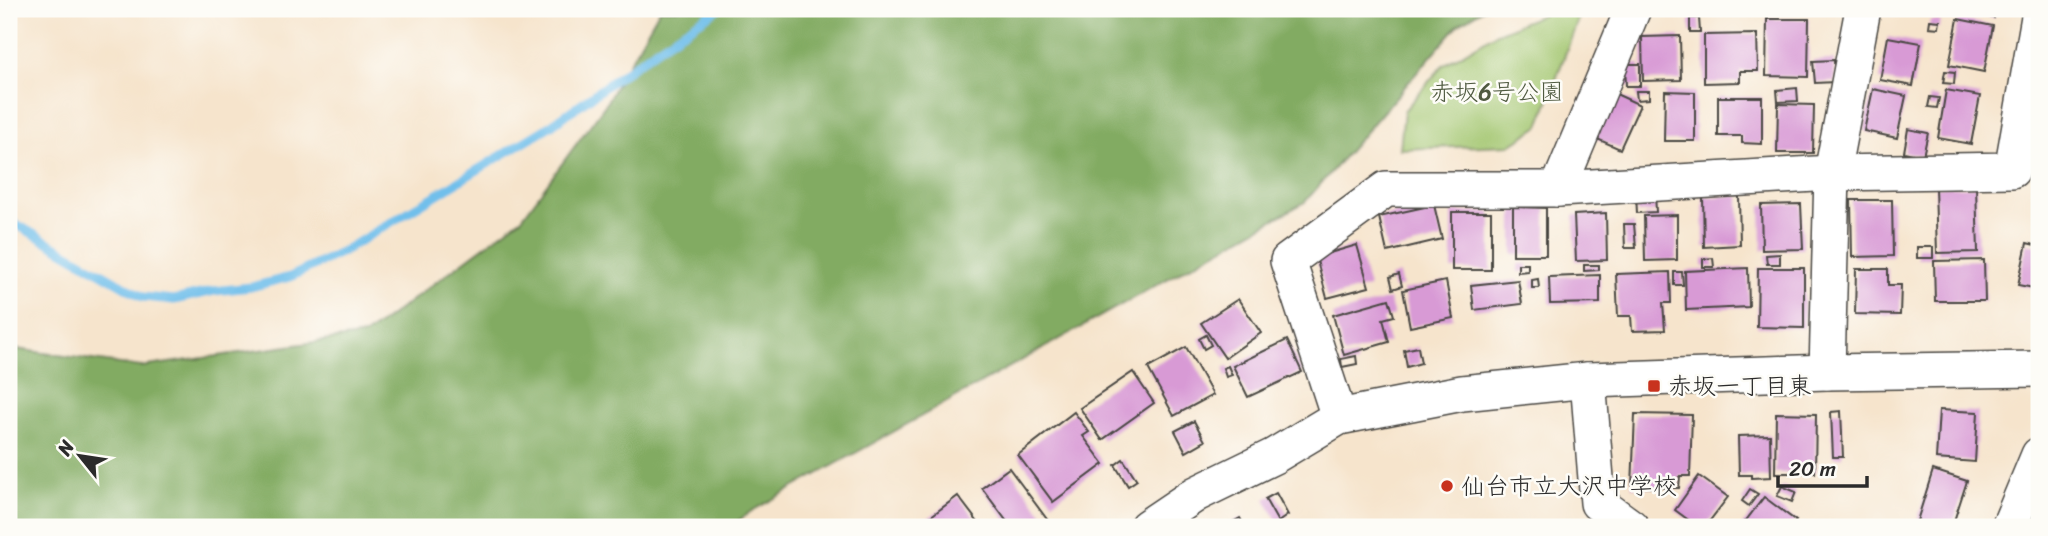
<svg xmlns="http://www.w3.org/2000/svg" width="2048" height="536" viewBox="0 0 2048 536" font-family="Sriracha,'Klee One',sans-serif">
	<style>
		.green { fill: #a3c670; stroke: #67784e; stroke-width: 2 }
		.forest { fill: #82ab62; stroke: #566b46; stroke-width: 2 }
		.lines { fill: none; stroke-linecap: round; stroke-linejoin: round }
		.stream { stroke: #71bfeb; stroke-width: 9 }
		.building { fill: #d89ad5 }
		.minor-casing { stroke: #494743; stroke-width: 38 }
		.minor { stroke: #fff; stroke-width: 35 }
		.poi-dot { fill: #c8321e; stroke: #fdfcf7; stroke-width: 2.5 }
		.labels { text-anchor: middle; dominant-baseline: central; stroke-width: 5; stroke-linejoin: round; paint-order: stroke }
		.park-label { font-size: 24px; fill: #4f5a40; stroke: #fdfcf7 }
		.poi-label { font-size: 24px; fill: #2b2b2b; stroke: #fdfcf7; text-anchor: start }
	</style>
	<rect width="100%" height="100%" fill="#fdfcf7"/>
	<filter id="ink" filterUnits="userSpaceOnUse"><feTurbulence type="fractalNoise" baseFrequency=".0143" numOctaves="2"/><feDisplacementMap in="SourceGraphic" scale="14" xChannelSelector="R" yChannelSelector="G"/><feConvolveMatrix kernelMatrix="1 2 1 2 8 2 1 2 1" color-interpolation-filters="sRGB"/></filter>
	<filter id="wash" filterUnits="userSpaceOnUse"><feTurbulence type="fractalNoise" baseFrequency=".00686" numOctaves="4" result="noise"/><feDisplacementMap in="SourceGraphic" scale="28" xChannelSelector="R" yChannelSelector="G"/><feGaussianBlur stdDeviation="1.57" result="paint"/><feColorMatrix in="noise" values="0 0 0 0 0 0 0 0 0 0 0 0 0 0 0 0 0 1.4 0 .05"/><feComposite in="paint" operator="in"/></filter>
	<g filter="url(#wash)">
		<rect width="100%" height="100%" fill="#f6e4cc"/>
		<polygon class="green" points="1556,9 1581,11 1539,126 1510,145 1400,149 1404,111 1442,66 1497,33"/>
		<polygon class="forest" points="660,9 1483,9 1458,25 1305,202 750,512 730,527 9,527 9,348 141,367 365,335 522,218 605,105"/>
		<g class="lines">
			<polyline class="stream" points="9,220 143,297 174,300 214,291 251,287 290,277 342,252 550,126 664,44 718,9"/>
		</g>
		<g id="blocks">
			<g class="building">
				<polygon points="1953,9 1996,9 1994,18"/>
				<polygon points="1690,18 1699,18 1700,32 1690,32"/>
				<polygon points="1767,19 1809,19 1808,77 1766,76"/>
				<polygon points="1958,19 1993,26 1984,72 1949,65"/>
				<polygon points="1930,20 1940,21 1939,28 1929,27"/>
				<polygon points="1757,34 1758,71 1740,71 1740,82 1704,83 1704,35"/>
				<polygon points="1680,36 1681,80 1643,81 1642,37"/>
				<polygon points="1888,37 1921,43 1913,86 1880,80"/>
				<polygon points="1834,60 1835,82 1815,83 1813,61"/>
				<polygon points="1625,64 1640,64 1640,86 1626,86"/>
				<polygon points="1945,71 1955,72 1954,84 1943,83"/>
				<polygon points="1797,88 1798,101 1778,102 1777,90"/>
				<polygon points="1873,89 1906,96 1897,138 1864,131"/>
				<polygon points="1946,90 1980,96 1971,144 1938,138"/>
				<polygon points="1636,91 1649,91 1649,99 1637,100"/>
				<polygon points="1665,91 1695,92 1695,141 1664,141"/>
				<polygon points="1616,94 1640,105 1620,149 1595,138"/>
				<polygon points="1718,97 1762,97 1762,144 1742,143 1742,136 1718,136"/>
				<polygon points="1930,97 1939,98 1937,108 1928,107"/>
				<polygon points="1778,104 1814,105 1813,153 1777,153"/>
				<polygon points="1908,129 1928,133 1923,156 1904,152"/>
				<polygon points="1976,186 1978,252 1937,253 1935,187"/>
				<polygon points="1655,193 1656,212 1637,213 1636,194"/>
				<polygon points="1739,196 1740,245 1704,247 1703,197"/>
				<polygon points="1851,200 1892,200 1893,256 1852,257"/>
				<polygon points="1801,204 1803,249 1762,250 1761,205"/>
				<polygon points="1434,205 1442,239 1387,252 1379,217"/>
				<polygon points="1513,207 1546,208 1546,255 1513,255"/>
				<rect x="1452" y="212" width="39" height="58"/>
				<polygon points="1606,213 1607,260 1576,261 1574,215"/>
				<polygon points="1677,215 1677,260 1645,261 1644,216"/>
				<polygon points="1624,224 1634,224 1636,248 1625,248"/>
				<polygon points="2027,243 2039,246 2039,289 2018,285"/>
				<polygon points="1357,245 1369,287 1327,298 1316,257"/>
				<rect x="1917" y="247" width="16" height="11"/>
				<polygon points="1780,254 1780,264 1767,264 1766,255"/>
				<polygon points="1713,258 1714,267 1703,267 1703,259"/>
				<polygon points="1984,260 1985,301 1935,301 1934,261"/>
				<polygon points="1518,264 1528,264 1528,271 1518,272"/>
				<polygon points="1584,265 1599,265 1599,270 1584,271"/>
				<polygon points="1748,268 1749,307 1686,310 1685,271"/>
				<polygon points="1758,268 1804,268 1804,328 1757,327"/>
				<polygon points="1856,269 1888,269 1888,285 1901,285 1900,315 1855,314"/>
				<polygon points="1670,272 1671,303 1663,303 1665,330 1632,331 1631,316 1618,316 1616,274"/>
				<polygon points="1674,272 1682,272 1683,285 1674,285"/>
				<polygon points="1399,274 1402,286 1393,289 1390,277"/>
				<polygon points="1600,275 1600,303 1550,304 1549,277"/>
				<polygon points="1538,279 1539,288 1532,288 1532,280"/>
				<polygon points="1518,280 1522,304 1474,310 1471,285"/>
				<polygon points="1446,281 1453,318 1410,327 1403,290"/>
				<polygon points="1238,299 1261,333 1225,358 1201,323"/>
				<polygon points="1389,299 1394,316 1383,319 1389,342 1344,355 1333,315"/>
				<polygon points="1206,335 1211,345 1204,349 1199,339"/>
				<polygon points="1287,340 1302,372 1248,397 1233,366"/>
				<polygon points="1186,347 1213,395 1174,416 1148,368"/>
				<polygon points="1418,347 1421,363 1407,367 1404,350"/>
				<polygon points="1356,356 1357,364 1342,367 1341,359"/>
				<polygon points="1228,366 1232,375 1226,377 1223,368"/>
				<polygon points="1133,372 1154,403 1102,440 1080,408"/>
				<polygon points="1939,410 1978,412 1975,462 1936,459"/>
				<polygon points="1841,411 1843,457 1833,457 1831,412"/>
				<polygon points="1074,412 1089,432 1083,436 1104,464 1053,502 1018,455"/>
				<polygon points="1776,413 1816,414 1815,473 1775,473"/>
				<polygon points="1635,414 1692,415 1690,476 1680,476 1679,488 1632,487"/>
				<polygon points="1194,421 1205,441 1186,452 1175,431"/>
				<polygon points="1770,435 1771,477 1752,478 1752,475 1739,475 1738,436"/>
				<polygon points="1123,459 1137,480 1128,486 1115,465"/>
				<polygon points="1009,468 1049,522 1042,527 1011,527 982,488"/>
				<polygon points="1933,470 1967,481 1952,527 1936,527 1917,521"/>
				<polygon points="1699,476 1728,497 1705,527 1698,527 1675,510"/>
				<polygon points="1782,486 1796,492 1792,502 1777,496"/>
				<polygon points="1750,489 1758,494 1749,506 1742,501"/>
				<polygon points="1276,493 1288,515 1278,522 1265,499"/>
				<polygon points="958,496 980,525 977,527 921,527 919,525"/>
				<polygon points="1764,497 1796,521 1791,527 1741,527"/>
				<polygon points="1240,518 1245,527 1224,527"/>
			</g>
		</g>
	</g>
	<g filter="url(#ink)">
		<use href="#blocks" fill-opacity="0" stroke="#494743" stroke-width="2"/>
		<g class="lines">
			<g class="minor-casing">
				<g id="minor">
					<polyline points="1558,189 1633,9"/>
					<polyline points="1827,372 1832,173 1863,9"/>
					<polyline points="1588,380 1598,503 1631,527"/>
					<polyline points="1339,417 1288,261 1386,189 1558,189 1832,173 2012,170 2039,17"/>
					<polyline points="1147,527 1196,494 1274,456 1339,417 1462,393 1588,380 1827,372 2039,369"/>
					<polyline points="2009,527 2039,455"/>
				</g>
			</g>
			<use href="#minor" class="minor"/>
		</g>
	</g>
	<g class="poi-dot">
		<rect x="1647" y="379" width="14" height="14" rx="3.5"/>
		<circle cx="1447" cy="486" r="7"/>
	</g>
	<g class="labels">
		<g class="park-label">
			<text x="1497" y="92">赤坂6号公園</text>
		</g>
		<g class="poi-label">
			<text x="1668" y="386">赤坂一丁目東</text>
			<text x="1461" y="486">仙台市立大沢中学校</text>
		</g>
	</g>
	<rect width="2048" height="536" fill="none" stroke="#fdfcf7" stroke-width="35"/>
	<g transform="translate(80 456) rotate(300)" stroke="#fdfcf7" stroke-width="5" paint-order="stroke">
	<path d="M0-5L12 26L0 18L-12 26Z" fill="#2b2b2b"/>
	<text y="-10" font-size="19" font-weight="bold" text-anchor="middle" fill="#2b2b2b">N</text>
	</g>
	<path d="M1778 476v10h89v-10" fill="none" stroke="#2b2b2b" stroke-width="3.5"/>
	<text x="1789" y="476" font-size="21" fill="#2b2b2b" stroke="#fdfcf7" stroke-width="5" paint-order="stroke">20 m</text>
</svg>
